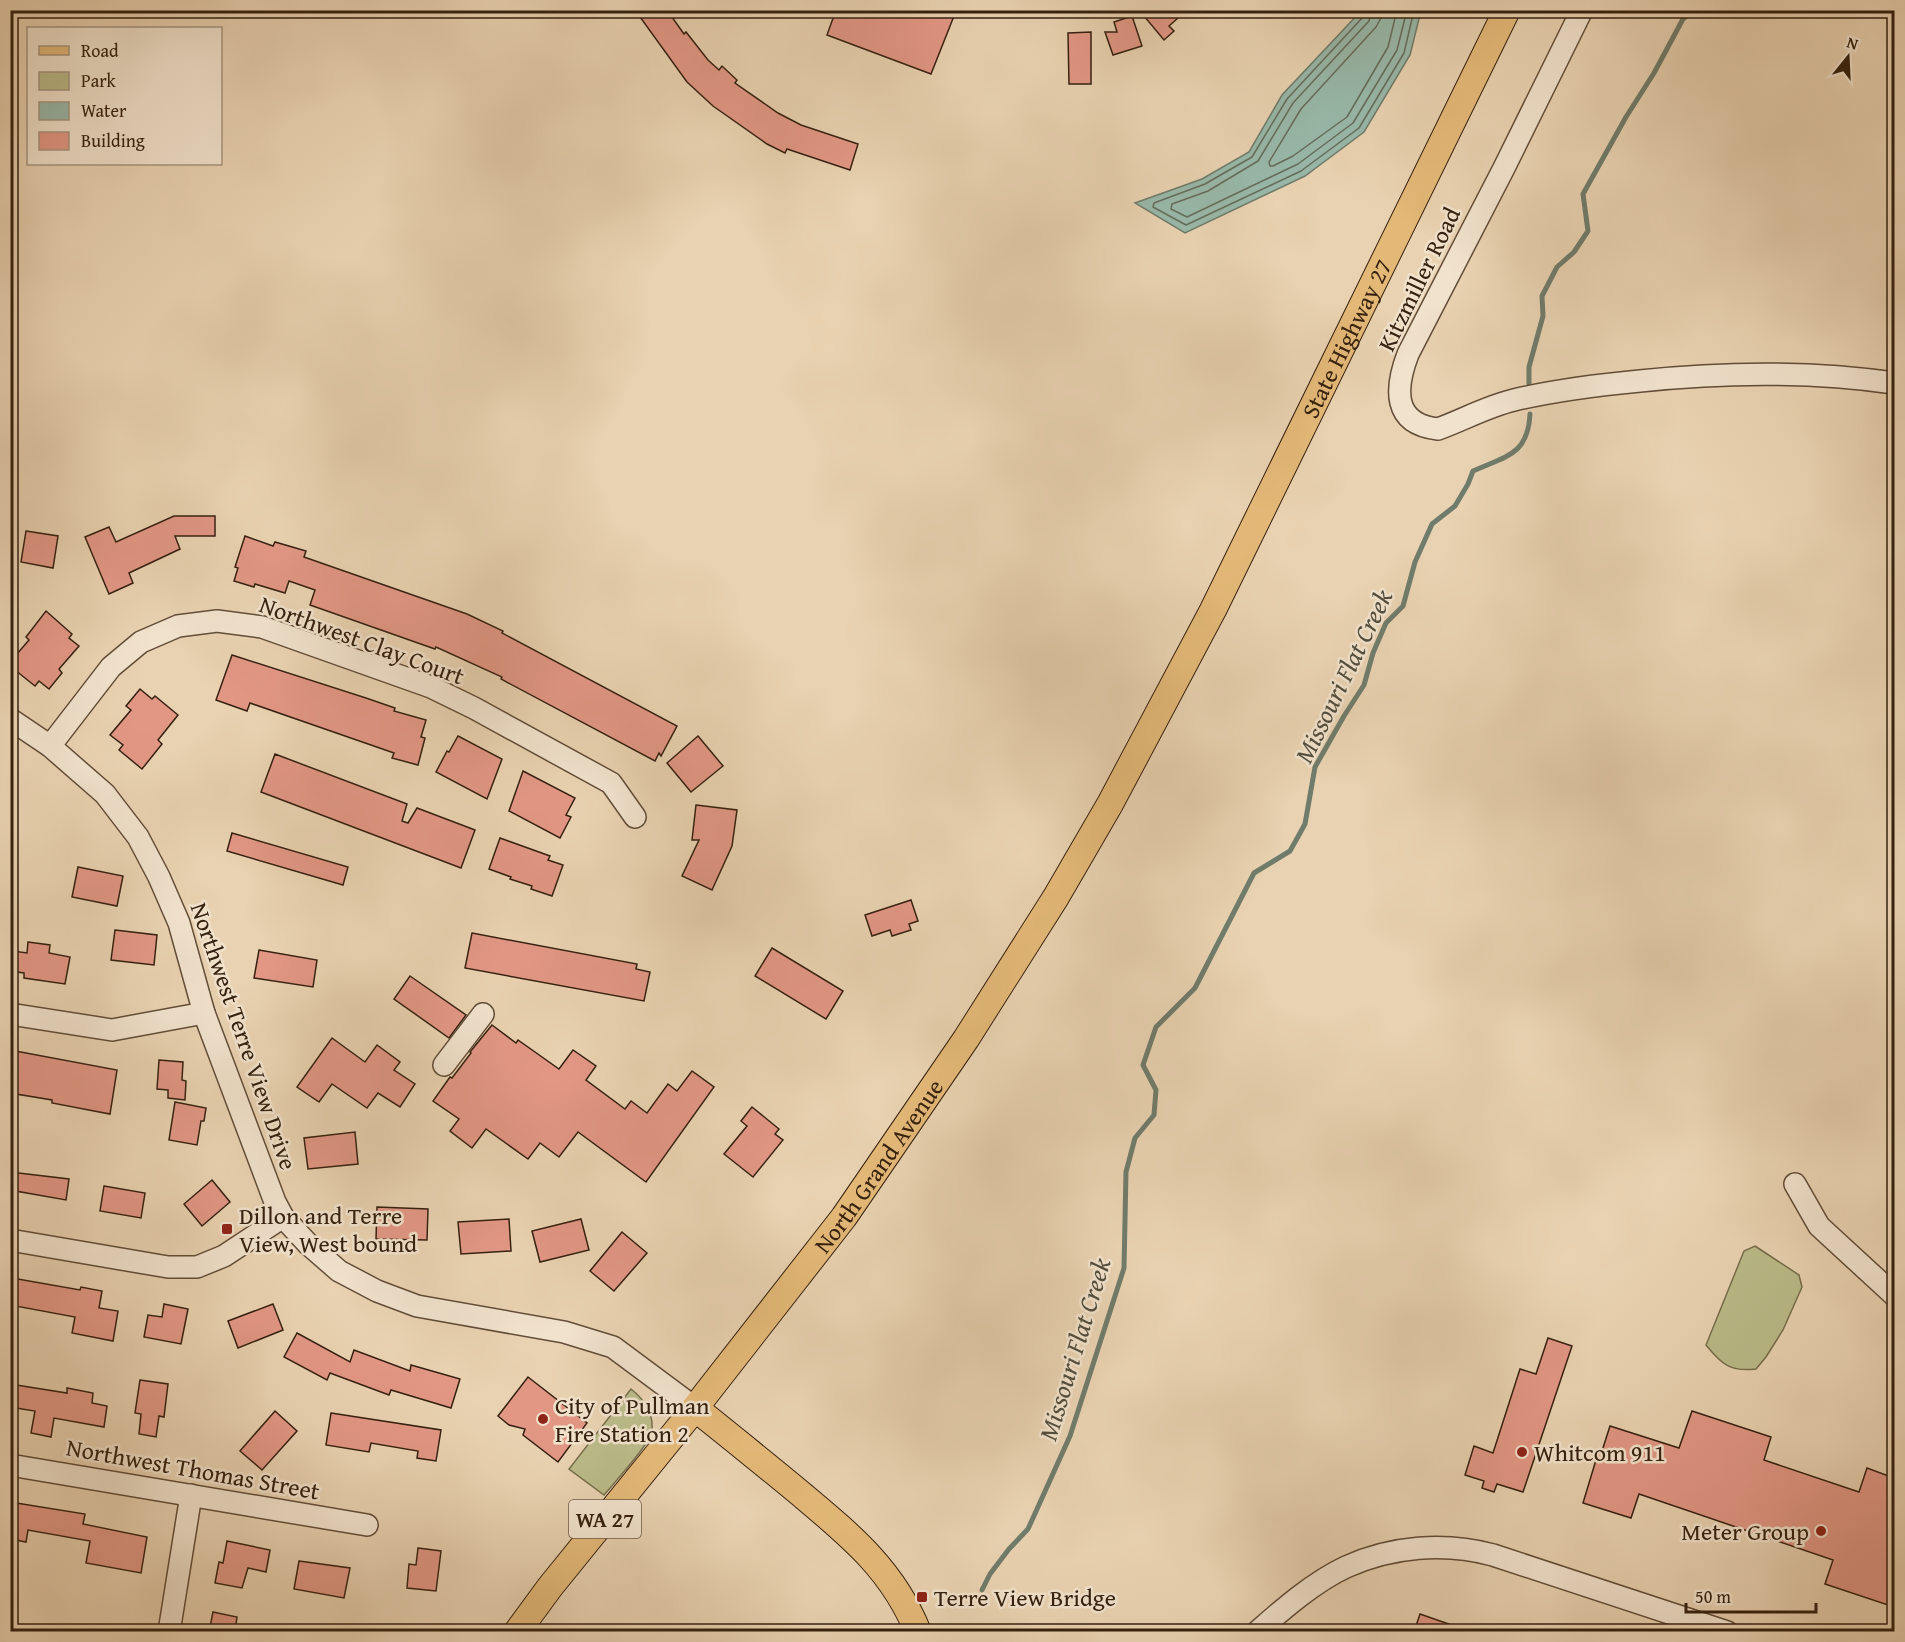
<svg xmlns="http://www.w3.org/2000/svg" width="1905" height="1642" viewBox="0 0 1905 1642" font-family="'Gentium Book Plus',serif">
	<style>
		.green { fill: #babb89; stroke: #786e4c; stroke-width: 1.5 }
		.water { fill: #98b8a9; stroke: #707c6b; stroke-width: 1.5 }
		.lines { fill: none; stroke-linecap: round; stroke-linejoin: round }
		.shore { stroke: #666c5c; stroke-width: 1.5 }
		.stream { stroke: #707c6b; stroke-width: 5 }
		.building { fill: #e29785; stroke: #35210f; stroke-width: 1.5 }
		.minor-casing { stroke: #624d38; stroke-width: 24 }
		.major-casing { stroke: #35210f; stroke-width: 28 }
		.minor { stroke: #f1e2cc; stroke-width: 21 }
		.major { stroke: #e4b978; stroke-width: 26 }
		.poi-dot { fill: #8f2418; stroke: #f1e2cc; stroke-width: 2 }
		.labels { text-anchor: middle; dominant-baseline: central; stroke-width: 5; stroke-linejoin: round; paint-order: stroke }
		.shield { fill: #f1e2cc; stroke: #6d5b48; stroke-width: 1.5 }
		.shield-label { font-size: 22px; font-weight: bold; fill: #35210f }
		.street-label { font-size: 24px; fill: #35210f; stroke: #f1e2cc }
		.poi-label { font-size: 24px; fill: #35210f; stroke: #f1e2cc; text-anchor: start }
		.water-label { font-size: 26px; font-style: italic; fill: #534e3d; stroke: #f1e2cc }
	</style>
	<rect width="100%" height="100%" fill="#e9d2b1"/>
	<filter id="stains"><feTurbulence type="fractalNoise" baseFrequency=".00333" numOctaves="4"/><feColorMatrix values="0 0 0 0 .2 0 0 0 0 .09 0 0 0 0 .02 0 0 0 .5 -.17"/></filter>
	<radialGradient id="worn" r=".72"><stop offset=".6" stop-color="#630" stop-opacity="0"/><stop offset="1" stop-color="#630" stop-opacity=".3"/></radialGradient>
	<g class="green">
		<path d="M1755,1246L1799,1275L1802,1287L1783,1330L1766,1357L1756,1369C1731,1372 1722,1365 1706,1345L1744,1251Z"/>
		<path d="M631,1389C644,1399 656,1416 651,1434C647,1447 614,1483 604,1495L569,1469Z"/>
	</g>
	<polygon class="water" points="1361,11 1421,11 1410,55 1364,132 1305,176 1185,233 1135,203 1202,179 1249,152 1282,95"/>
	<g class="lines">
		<g class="shore">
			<polyline points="1365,10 1363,17 1287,99 1252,157 1205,184 1154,203 1153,207 1186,225 1301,171 1359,128 1404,53 1414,10"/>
			<polyline points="1372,10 1369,21 1293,103 1258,161 1208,191 1172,204 1171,209 1187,217 1298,164 1353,123 1397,50 1407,10"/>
			<polyline points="1381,10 1381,18 1376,27 1301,109 1269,162 1270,166 1273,166 1293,156 1347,117 1388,47 1397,10"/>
		</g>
		<g class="stream">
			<polyline points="1529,384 1529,367 1543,316 1542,296 1557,267 1574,252 1588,231 1583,194 1626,117 1654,73 1683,19 1695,10"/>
			<path d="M982,1590L990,1574L1009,1549L1028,1529L1070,1436L1124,1268L1126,1172L1135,1138L1154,1115L1156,1090L1143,1065L1156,1027L1195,988L1254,873L1290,851L1305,824L1315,767L1344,716L1364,685L1373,653L1386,623L1403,606L1415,562L1432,524L1455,506L1468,484L1473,471C1506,456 1528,455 1530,414"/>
		</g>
	</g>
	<g class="building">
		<polygon points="635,10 667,10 684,34 686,32 708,60 719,70 722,66 737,80 735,83 778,113 801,125 858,144 850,170 787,149 785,153 767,144 713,106 687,82"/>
		<polygon points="836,10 938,10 954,16 931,74 827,35"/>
		<polygon points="1139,10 1187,10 1169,26 1174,31 1164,40"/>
		<polygon points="1132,16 1142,46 1113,55 1105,32 1117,32 1114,22"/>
		<polygon points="1091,32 1091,84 1069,84 1068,33"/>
		<polygon points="174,516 215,516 215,536 175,536 180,549 129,573 133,583 109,594 85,537 109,527 116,542"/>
		<polygon points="26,531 58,536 53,568 21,562"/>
		<polygon points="245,536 273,546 275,542 306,551 304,557 467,614 503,631 502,633 677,726 661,756 659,753 655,761 501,679 502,677 436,647 435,649 310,605 315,590 289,581 285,593 255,584 254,587 234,581 238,568 235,567"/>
		<polygon points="46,611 72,634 69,638 79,646 59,669 62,673 49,689 39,681 35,686 10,666 10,662 29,640 26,637"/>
		<polygon points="232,655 366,698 395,708 394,711 426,720 421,737 425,738 418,765 392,758 394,753 250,703 247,711 216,700"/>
		<polygon points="140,689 152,699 155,696 178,715 158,740 162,744 142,769 119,750 123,745 110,735 131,710 126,706"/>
		<polygon points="458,736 502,759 487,799 436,772 447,751 449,752"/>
		<polygon points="698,736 723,766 691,792 667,763"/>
		<polygon points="275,754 407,804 402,821 408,823 417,808 475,830 461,868 261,792"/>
		<polygon points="523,771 575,798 566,815 571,817 560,838 509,811"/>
		<polygon points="696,805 737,810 732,846 712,890 682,876 699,840 692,840"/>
		<polygon points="232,833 348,867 343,885 227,851"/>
		<polygon points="500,838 550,856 548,860 563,865 552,896 531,889 532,886 510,879 511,877 489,869"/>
		<polygon points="78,867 123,876 117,906 72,897"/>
		<polygon points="911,900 918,921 909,924 911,930 892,936 890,930 872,936 865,915"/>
		<polygon points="115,930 157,935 154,965 111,960"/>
		<polygon points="472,933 637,964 636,969 650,972 644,1001 465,968"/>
		<polygon points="28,942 50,945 49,953 70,957 65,984 24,978 24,973 10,971 13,951 27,953"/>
		<polygon points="772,948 843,991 826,1019 755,976"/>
		<polygon points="259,950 317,960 313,987 254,978"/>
		<polygon points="410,976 466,1015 449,1038 394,999"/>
		<polygon points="492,1025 516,1043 518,1040 559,1069 573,1050 596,1066 586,1080 625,1109 631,1101 647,1113 668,1084 677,1091 692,1071 714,1087 646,1182 578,1132 559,1157 540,1143 528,1159 486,1129 472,1148 450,1131 459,1119 433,1101 450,1077 452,1078 471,1053 470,1052"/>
		<polygon points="332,1038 365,1062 377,1045 400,1062 394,1070 415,1084 400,1107 378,1093 367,1108 332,1084 319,1102 297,1087"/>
		<polygon points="10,1050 117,1070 110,1114 52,1103 52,1100 10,1093"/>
		<polygon points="159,1060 183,1062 182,1080 186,1081 185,1100 168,1098 168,1090 157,1089"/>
		<polygon points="175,1102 206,1108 204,1121 201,1121 197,1145 169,1140"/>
		<polygon points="752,1107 779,1129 775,1134 783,1140 753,1177 724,1154 747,1126 741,1121"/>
		<polygon points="355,1132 358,1164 308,1169 304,1138"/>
		<polygon points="10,1172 69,1179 66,1200 10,1190"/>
		<polygon points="212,1180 230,1202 202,1226 184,1204"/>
		<polygon points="104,1186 145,1193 141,1218 100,1211"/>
		<polygon points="377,1207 428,1209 427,1240 376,1239"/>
		<polygon points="509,1219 511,1251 461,1254 458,1222"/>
		<polygon points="581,1219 589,1250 540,1262 532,1231"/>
		<polygon points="622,1232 647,1253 614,1291 590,1271"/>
		<polygon points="12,1278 80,1290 81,1287 102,1291 99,1308 118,1311 113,1341 72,1333 75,1317 10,1305"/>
		<polygon points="164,1304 188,1309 181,1344 144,1337 148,1315 162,1317"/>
		<polygon points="273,1304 283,1330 238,1348 228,1321"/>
		<polygon points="297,1333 350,1362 354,1350 410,1371 411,1365 460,1379 451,1408 391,1390 389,1395 330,1373 327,1380 284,1357"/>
		<polygon points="1548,1338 1572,1346 1523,1492 1497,1484 1494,1492 1482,1488 1484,1481 1465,1475 1474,1446 1493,1453 1520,1369 1536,1374"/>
		<polygon points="528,1377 587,1423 558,1462 523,1435 525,1429 509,1425 498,1416"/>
		<polygon points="140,1380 168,1384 164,1417 159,1416 156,1437 139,1434 141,1414 135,1413"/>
		<polygon points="10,1384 67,1393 67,1388 93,1393 92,1403 107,1406 104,1427 54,1418 51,1437 31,1433 35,1411 10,1407"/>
		<polygon points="275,1411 297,1431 262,1470 240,1451"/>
		<polygon points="1692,1411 1771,1437 1764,1460 1859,1492 1867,1468 1894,1478 1894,1607 1825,1584 1833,1560 1639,1494 1631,1518 1583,1503 1599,1450 1602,1451 1610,1426 1679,1448"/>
		<polygon points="331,1413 441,1430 436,1461 417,1458 418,1451 371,1443 369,1452 326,1445"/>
		<polygon points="10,1502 85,1514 83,1524 147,1537 141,1573 86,1563 90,1541 28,1530 26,1542 10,1539"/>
		<polygon points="227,1541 270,1550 266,1572 248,1568 242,1588 215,1583 219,1562 223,1563"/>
		<polygon points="418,1548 441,1551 436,1591 407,1588 409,1564 416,1565"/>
		<polygon points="299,1561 350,1568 344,1598 294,1589"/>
		<polygon points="213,1612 237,1617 235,1632 209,1632"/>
		<polygon points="1420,1614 1463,1629 1462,1632 1414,1632"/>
	</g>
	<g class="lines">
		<g class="minor-casing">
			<g id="minor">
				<path d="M1582,10L1504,168L1408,354C1395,388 1392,424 1438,429C1463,420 1488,406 1514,400C1556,390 1598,385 1640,381C1725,372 1810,371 1894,383"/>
				<polyline points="10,719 50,746 105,794 138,837 159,877 179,923 204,1013 275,1202 283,1217 308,1244 339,1271 377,1291 417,1306 564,1332 613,1347 695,1408"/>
				<polyline points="50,746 111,667 141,642 178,626 217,621 262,627 431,687 474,708 611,783 635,817"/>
				<polyline points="10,1014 112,1030 204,1013"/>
				<polyline points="444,1065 483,1014"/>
				<polyline points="1795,1184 1819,1226 1894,1295"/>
				<polyline points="10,1240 168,1267 197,1267 224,1256 283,1217"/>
				<polyline points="10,1465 367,1525"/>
				<polyline points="169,1632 191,1495"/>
				<path d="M1257,1632C1283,1609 1314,1582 1346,1567C1392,1546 1445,1542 1493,1555L1727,1632"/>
			</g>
		</g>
		<g class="major-casing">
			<g id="major">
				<path d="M695,1408C730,1436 766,1465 801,1494C851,1536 893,1570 918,1632"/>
				<path id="s1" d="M517,1632L550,1587L695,1408L844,1217L966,1039L1056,897L1110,804L1213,610L1507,10"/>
			</g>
		</g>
		<use href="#minor" class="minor"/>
		<use href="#major" class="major"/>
	</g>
	<g class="poi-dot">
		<rect x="221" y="1223" width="12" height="12" rx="3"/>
		<circle cx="543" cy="1419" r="6"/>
		<circle cx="1522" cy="1452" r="6"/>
		<circle cx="1821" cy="1531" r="6"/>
		<rect x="916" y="1591" width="12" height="12" rx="3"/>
	</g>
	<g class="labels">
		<rect class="shield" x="569" y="1500" width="72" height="38" rx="4.5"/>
		<g class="shield-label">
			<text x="605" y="1519">WA 27</text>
		</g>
		<g class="street-label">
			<text transform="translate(1419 279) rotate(-64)">Kitzmiller Road</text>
			<text stroke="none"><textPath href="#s1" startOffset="1542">State Highway 27</textPath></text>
			<text transform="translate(362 640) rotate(20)">Northwest Clay Court</text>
			<text transform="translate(244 1036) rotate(71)">Northwest Terre View Drive</text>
			<text stroke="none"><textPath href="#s1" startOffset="590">North Grand Avenue</textPath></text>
			<text transform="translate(193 1469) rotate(10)">Northwest Thomas Street</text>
		</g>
		<g class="poi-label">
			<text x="239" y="1215">Dillon and Terre<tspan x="239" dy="28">View, West bound</tspan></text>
			<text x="555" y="1405">City of Pullman<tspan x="555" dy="28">Fire Station 2</tspan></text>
			<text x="1534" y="1452">Whitcom 911</text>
			<text x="1809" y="1531" text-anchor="end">Meter Group</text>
			<text x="934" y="1597">Terre View Bridge</text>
		</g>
		<g class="water-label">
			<text transform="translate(1343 676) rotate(-64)">Missouri Flat Creek</text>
			<text transform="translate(1074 1349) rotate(-73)">Missouri Flat Creek</text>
		</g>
	</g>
	<rect width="1905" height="1642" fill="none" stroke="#e9d2b1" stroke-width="36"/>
	<rect x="12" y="12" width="1881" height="1618" fill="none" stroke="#35210f" stroke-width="3"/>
	<rect x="18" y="18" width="1869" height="1606" fill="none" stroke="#35210f" stroke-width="1.5"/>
	<rect x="27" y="27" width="195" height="138" fill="#f1e2cc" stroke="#a69580" stroke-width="1.5"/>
	<rect x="39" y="46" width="30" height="9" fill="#e4b978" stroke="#a69580" stroke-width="1.5"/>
	<text x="81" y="57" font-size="18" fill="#35210f">Road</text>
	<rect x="39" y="72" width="30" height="18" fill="#babb89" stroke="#a69580" stroke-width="1.5"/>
	<text x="81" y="87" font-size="18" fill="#35210f">Park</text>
	<rect x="39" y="102" width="30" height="18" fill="#98b8a9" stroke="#a69580" stroke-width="1.5"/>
	<text x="81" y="117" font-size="18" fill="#35210f">Water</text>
	<rect x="39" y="132" width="30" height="18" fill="#e29785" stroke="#a69580" stroke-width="1.5"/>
	<text x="81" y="147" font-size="18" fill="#35210f">Building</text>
	<g transform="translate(1848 57) rotate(18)" stroke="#f1e2cc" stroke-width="4.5" paint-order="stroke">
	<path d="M0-4.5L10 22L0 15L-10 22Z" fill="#35210f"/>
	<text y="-9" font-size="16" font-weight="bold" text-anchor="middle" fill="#35210f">N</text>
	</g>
	<path d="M1686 1603v9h130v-9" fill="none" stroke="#35210f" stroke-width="3"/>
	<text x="1695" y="1603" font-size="18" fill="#35210f" stroke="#f1e2cc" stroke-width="4.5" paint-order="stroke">50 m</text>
	<rect width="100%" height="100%" filter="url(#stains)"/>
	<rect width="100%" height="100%" fill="url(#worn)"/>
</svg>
